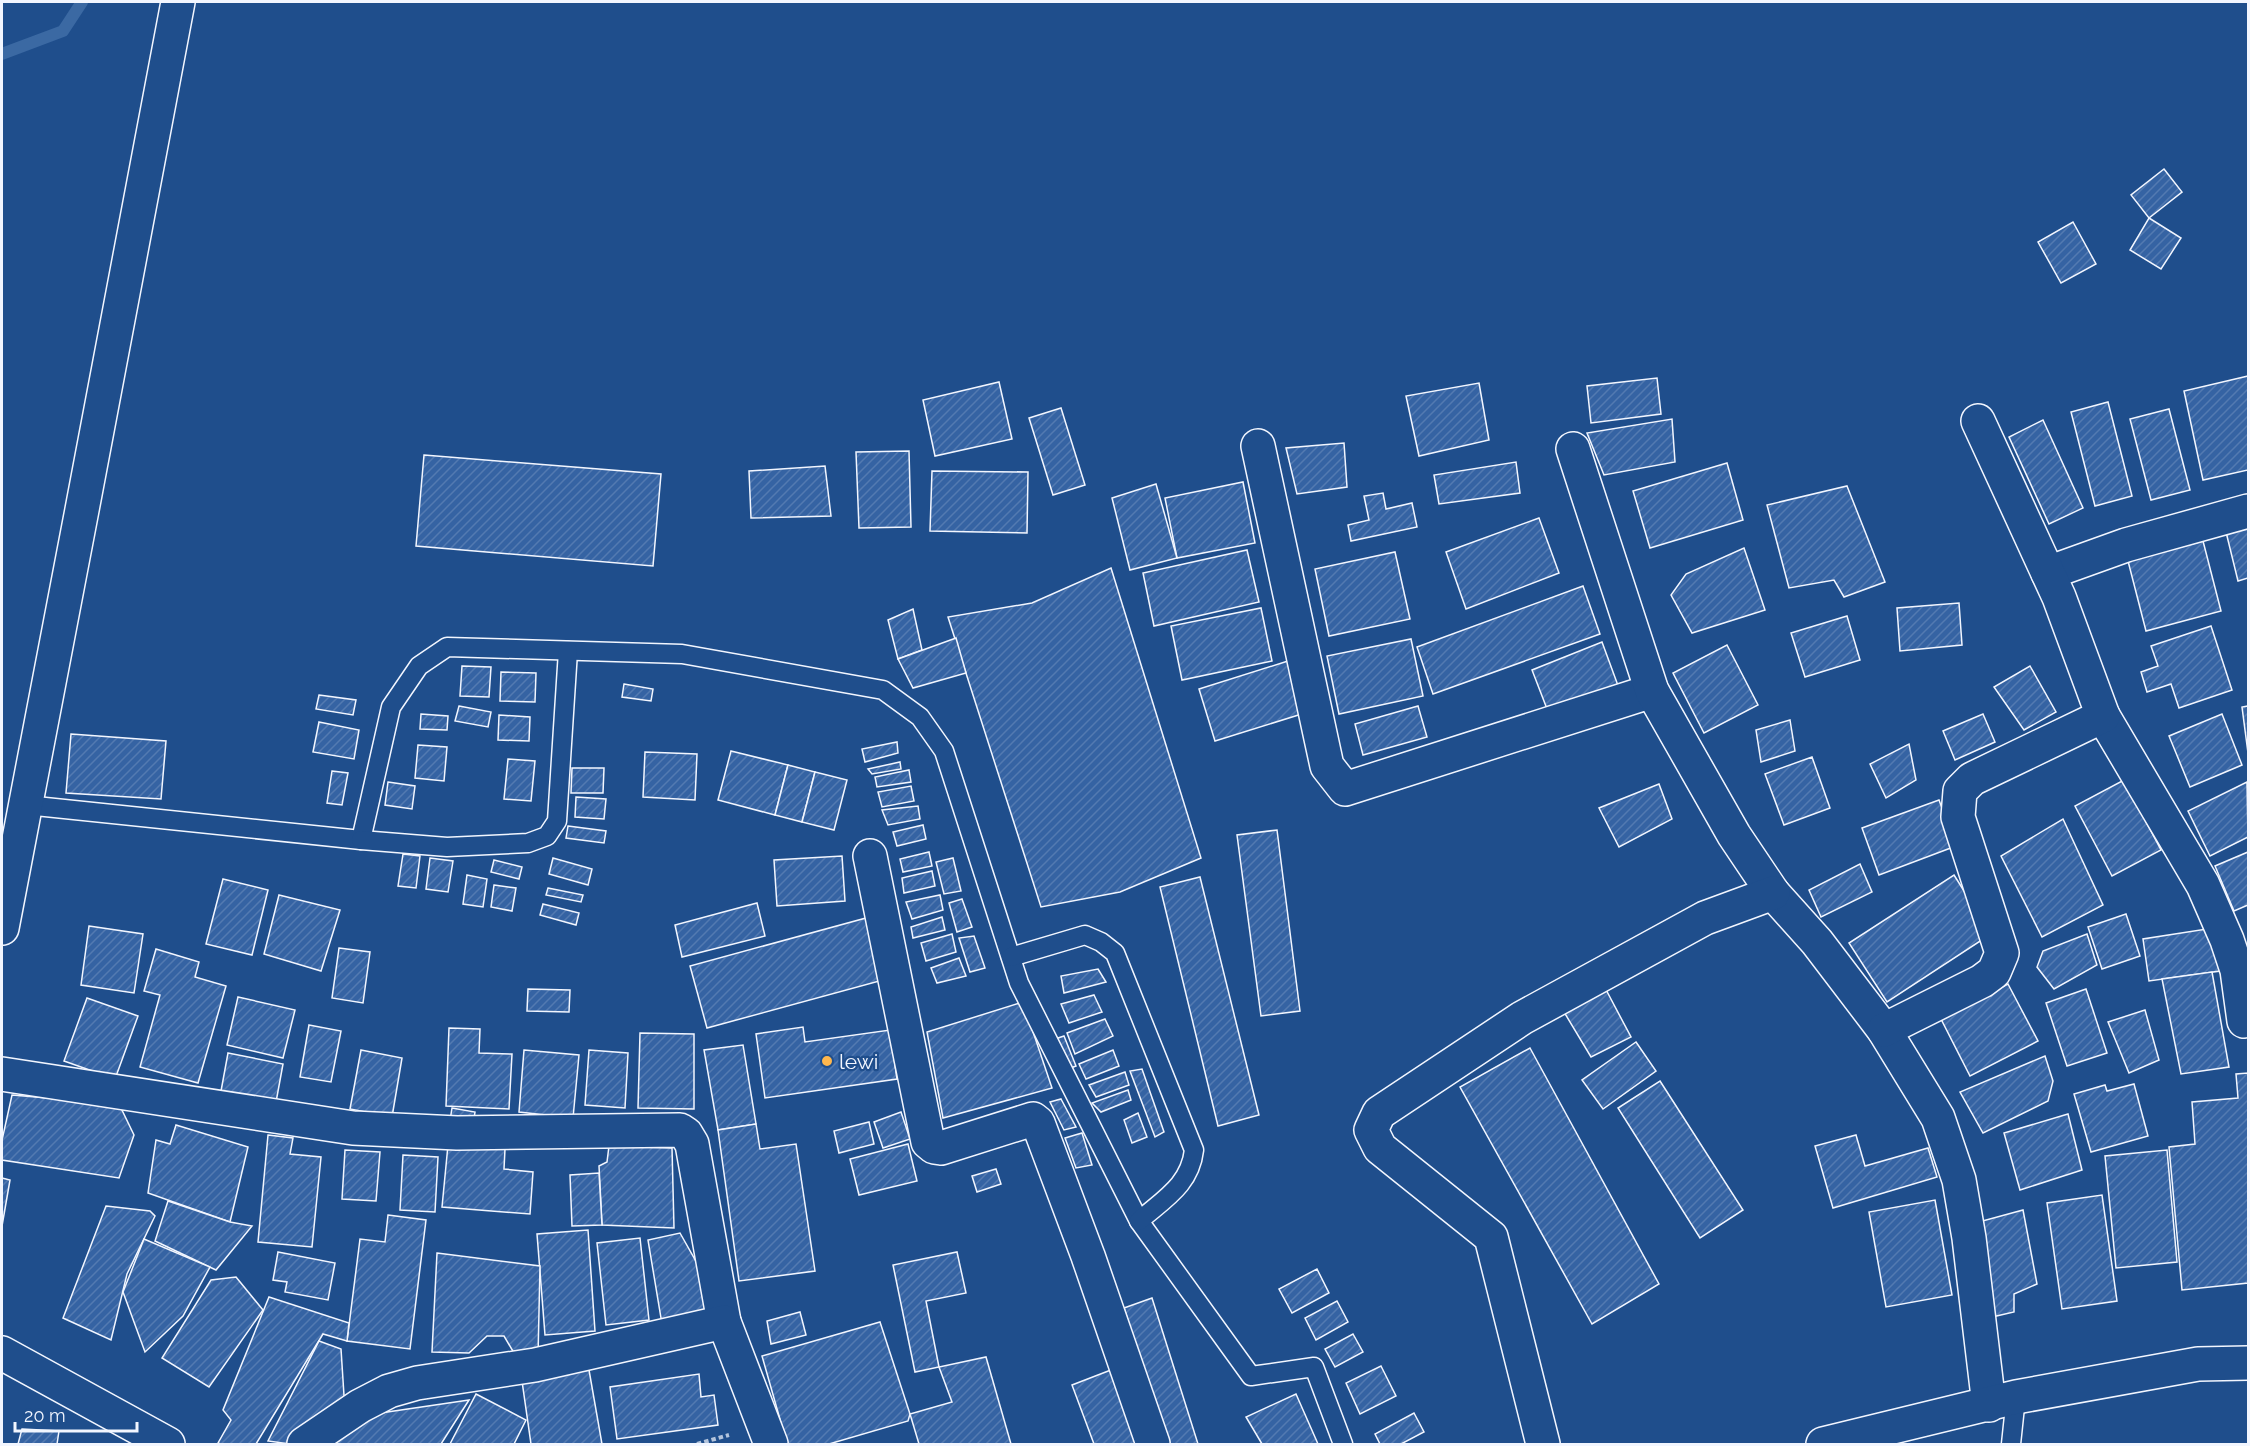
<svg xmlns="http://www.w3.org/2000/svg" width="2250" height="1446" viewBox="0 0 2250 1446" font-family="Raleway,sans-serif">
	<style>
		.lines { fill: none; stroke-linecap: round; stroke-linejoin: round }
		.stream { stroke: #3b69a3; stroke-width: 12 }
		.building { fill: url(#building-hatch); stroke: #f2f6ff; stroke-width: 1.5 }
		.lane-casing { stroke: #f2f6ff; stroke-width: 21 }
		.street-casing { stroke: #f2f6ff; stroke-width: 36 }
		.primary-casing { stroke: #f2f6ff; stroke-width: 36 }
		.path { stroke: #b3c4dc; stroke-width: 4; stroke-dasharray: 4.5 3; stroke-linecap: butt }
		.lane { stroke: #1f4e8c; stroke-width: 18 }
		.street { stroke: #1f4e8c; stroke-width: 33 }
		.primary { stroke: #1f4e8c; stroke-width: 33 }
		.poi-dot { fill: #ffb74d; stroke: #1f4e8c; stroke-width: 2 }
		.labels { text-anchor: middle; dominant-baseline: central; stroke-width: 4.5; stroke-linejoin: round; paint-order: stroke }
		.poi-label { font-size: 21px; fill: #f2f6ff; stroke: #1f4e8c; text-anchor: start }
	</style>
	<defs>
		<pattern id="building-hatch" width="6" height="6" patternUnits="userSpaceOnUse" patternTransform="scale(1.5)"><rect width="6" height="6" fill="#3563a3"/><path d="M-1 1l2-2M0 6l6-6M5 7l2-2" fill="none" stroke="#537ab1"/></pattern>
	</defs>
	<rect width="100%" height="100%" fill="#1f4e8c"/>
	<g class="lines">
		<polyline class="stream" points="2,54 63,31 82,2"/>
	</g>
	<g class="building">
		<polygon points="2164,169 2182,192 2149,218 2131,195"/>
		<polygon points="2149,218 2181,238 2161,269 2130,250"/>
		<polygon points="2073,222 2096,264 2061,283 2038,242"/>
		<polygon points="2248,376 2248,470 2203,480 2184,391"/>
		<polygon points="1657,378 1661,414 1591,423 1587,386"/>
		<polygon points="999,382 1012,439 935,456 923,400"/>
		<polygon points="1479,383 1489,440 1419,456 1406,396"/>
		<polygon points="2108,402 2132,496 2095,506 2071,412"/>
		<polygon points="1061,408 1085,485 1053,495 1029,418"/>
		<polygon points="2169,409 2190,490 2151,500 2130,419"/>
		<polygon points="1672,419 1675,462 1604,475 1587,433"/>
		<polygon points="2043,420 2083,508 2049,524 2009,437"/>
		<polygon points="1344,443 1347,487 1297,494 1286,448"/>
		<polygon points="909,451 911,527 859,528 856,452"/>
		<polygon points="424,455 661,474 653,566 416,546"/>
		<polygon points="1516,462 1520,493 1439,504 1434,475"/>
		<polygon points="1727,463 1743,520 1650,548 1633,491"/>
		<polygon points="825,466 831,516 751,518 749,471"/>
		<polygon points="932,471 1028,472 1027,533 930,531"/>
		<polygon points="1243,482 1255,543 1177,558 1165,498"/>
		<polygon points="1156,484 1177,558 1130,570 1112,498"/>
		<polygon points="1847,486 1885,582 1844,597 1834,580 1789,588 1767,505"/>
		<polygon points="1383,493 1386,509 1412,503 1417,527 1351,541 1348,525 1369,520 1364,496"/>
		<polygon points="1539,518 1559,573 1466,609 1446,552"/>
		<polygon points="2248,526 2248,578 2238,581 2226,532"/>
		<polygon points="2203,541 2221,611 2146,631 2128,561"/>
		<polygon points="1744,548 1765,610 1692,633 1671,595 1686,574"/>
		<polygon points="1247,550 1259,602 1154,626 1143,573"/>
		<polygon points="1395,552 1410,619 1329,636 1315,569"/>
		<polygon points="1111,568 1201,858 1120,892 1041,907 948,617 1032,603"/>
		<polygon points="1583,586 1600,634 1433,694 1417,647"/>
		<polygon points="1959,603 1962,645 1900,651 1897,608"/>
		<polygon points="1261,608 1272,661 1182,680 1171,626"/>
		<polygon points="913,609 922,650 898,659 888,620"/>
		<polygon points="1847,616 1860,660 1805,677 1791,633"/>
		<polygon points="2211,626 2232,690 2179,708 2171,684 2147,692 2141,672 2158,666 2151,646"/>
		<polygon points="956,638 966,673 913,688 898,659"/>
		<polygon points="1411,639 1423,696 1339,714 1327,656"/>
		<polygon points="1602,642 1620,691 1549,714 1532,670"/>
		<polygon points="1727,645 1758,705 1704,733 1673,673"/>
		<polygon points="1288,661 1305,713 1215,741 1199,689"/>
		<polygon points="462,666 491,667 489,697 460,696"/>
		<polygon points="2030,666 2056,712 2024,730 1994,687"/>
		<polygon points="501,672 536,673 535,702 500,701"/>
		<polygon points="624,684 653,689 651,701 622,697"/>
		<polygon points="319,695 356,700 353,715 316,709"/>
		<polygon points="459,706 491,712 488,727 455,721"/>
		<polygon points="1418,706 1427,737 1363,755 1355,724"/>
		<polygon points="2248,706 2248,753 2242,707"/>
		<polygon points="421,714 448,716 447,730 420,729"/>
		<polygon points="1983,714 1995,742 1955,760 1943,731"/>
		<polygon points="2222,714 2242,765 2190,787 2169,736"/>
		<polygon points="499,715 530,717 529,741 498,740"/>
		<polygon points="1790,720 1795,751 1761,762 1756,730"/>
		<polygon points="319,722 359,730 354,759 313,752"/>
		<polygon points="71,734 166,741 161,799 66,793"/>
		<polygon points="897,742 898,753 865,762 862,749"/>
		<polygon points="1909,744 1916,780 1886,798 1870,764"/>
		<polygon points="418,745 447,747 444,781 415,778"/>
		<polygon points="731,751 788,765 775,815 718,800"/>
		<polygon points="645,752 697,754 695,800 643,797"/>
		<polygon points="1812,757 1830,808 1784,825 1765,774"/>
		<polygon points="508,759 535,761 531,801 504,799"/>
		<polygon points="900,762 901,769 872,774 868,769"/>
		<polygon points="788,765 815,772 802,822 775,815"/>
		<polygon points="572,768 604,768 603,793 571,793"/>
		<polygon points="909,770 911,782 877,787 875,777"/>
		<polygon points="332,771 348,773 342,805 327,803"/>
		<polygon points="815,772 847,780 834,830 802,822"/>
		<polygon points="2124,780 2161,850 2112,876 2075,806"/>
		<polygon points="388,782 415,786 412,809 385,805"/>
		<polygon points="2247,782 2248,837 2210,856 2188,811"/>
		<polygon points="1659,784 1672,819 1619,847 1599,808"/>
		<polygon points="911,786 914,801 882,807 878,792"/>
		<polygon points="576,797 606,799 604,819 575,817"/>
		<polygon points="1939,800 1956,846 1879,875 1862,828"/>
		<polygon points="918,806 920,819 888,825 882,810"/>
		<polygon points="2063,819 2103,905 2042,937 2001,856"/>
		<polygon points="923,825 926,839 897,846 893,832"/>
		<polygon points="568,826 606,831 604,843 566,838"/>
		<polygon points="1277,830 1300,1011 1261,1016 1237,835"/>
		<polygon points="929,852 932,866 903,872 900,859"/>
		<polygon points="2248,852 2248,905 2234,911 2215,866"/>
		<polygon points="403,854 420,856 416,888 398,886"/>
		<polygon points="842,856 845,901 777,906 774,860"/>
		<polygon points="430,858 453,861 448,892 426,889"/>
		<polygon points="553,858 592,869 588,885 549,874"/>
		<polygon points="953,858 961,891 944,894 936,862"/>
		<polygon points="494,860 522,867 519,879 491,872"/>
		<polygon points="1860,864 1872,892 1821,917 1809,890"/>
		<polygon points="932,871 935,886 904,893 902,878"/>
		<polygon points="467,875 487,879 483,907 463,904"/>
		<polygon points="1954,875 1991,934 1887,1002 1849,943"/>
		<polygon points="1200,877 1259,1115 1218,1126 1160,887"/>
		<polygon points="223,879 268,890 252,955 206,944"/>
		<polygon points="494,885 516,888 512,911 491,907"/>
		<polygon points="548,888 583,895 581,902 546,895"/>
		<polygon points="279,895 340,910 321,971 264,954"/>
		<polygon points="940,895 943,910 912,919 906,902"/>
		<polygon points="962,899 972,927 957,932 949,903"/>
		<polygon points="757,903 765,936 682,957 675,925"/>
		<polygon points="543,904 579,913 576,925 540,915"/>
		<polygon points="2126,914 2140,956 2102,969 2088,927"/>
		<polygon points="942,917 945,930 913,938 911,927"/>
		<polygon points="866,918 883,980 707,1028 690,966"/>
		<polygon points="89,926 143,934 134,993 81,985"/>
		<polygon points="2213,928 2220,971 2149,981 2143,939"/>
		<polygon points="952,934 956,952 926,961 921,943"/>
		<polygon points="2087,934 2097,965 2054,989 2037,967 2043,951"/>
		<polygon points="974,936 985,968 970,972 959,938"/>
		<polygon points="339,948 370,952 363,1003 332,998"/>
		<polygon points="156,949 199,962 195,977 226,986 198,1083 140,1067 160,995 144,991"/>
		<polygon points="959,958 966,976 937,983 931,968"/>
		<polygon points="1098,969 1106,982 1064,993 1061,976"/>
		<polygon points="2212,972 2229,1067 2181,1074 2162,979"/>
		<polygon points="1603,984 1631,1037 1591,1057 1558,1002"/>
		<polygon points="2008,984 2038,1041 1970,1076 1941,1019"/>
		<polygon points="528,989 570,990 569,1012 527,1011"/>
		<polygon points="2086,989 2107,1053 2067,1066 2046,1003"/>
		<polygon points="1094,995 1102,1012 1069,1023 1061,1004"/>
		<polygon points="238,997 295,1010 283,1058 227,1045"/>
		<polygon points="87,998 138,1016 115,1079 64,1061"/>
		<polygon points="1023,1002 1052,1088 943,1118 927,1032"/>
		<polygon points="2145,1010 2159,1060 2129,1073 2108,1022"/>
		<polygon points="1105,1019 1113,1036 1075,1054 1067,1033"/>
		<polygon points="309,1025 341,1031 331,1082 300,1077"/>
		<polygon points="803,1027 805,1042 890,1030 897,1079 765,1098 756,1034"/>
		<polygon points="449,1028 480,1029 479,1053 512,1054 509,1109 446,1106"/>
		<polygon points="640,1033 694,1034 694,1109 638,1108"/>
		<polygon points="1064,1036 1076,1066 1068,1069 1055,1039"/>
		<polygon points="1636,1042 1656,1071 1603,1109 1582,1080"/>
		<polygon points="743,1045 756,1124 718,1130 704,1050"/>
		<polygon points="1530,1048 1659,1284 1592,1324 1460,1087"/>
		<polygon points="361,1050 402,1058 392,1117 350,1109"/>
		<polygon points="524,1050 579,1055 573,1118 519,1112"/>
		<polygon points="589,1050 628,1053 625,1108 585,1105"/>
		<polygon points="1113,1050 1119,1066 1086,1079 1079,1064"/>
		<polygon points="228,1053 283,1064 274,1113 219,1102"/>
		<polygon points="2045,1056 2053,1081 2048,1101 1983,1133 1960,1092"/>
		<polygon points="1142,1069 1164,1132 1155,1137 1130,1071"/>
		<polygon points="1125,1072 1129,1085 1096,1097 1089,1085"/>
		<polygon points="2248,1073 2248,1283 2182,1290 2169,1147 2195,1144 2192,1102 2238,1098 2236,1074"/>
		<polygon points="1660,1081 1743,1210 1700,1238 1618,1108"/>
		<polygon points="2134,1084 2148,1136 2091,1152 2074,1094 2105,1085 2107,1091"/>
		<polygon points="1128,1090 1131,1100 1101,1112 1092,1103"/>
		<polygon points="12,1095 119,1104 134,1135 119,1178 2,1160 2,1140"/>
		<polygon points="1061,1099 1076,1127 1064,1130 1050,1102"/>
		<polygon points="452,1108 475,1112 472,1131 449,1127"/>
		<polygon points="901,1112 910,1139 883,1148 874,1122"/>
		<polygon points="1138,1113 1147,1137 1132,1143 1124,1120"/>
		<polygon points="2068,1114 2082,1170 2020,1190 2004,1133"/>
		<polygon points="869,1122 874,1144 839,1153 834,1131"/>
		<polygon points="756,1124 760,1149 796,1144 815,1271 739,1281 718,1130"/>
		<polygon points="176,1125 248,1147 230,1222 148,1193 156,1140 170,1144"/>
		<polygon points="1082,1133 1092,1165 1076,1168 1065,1138"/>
		<polygon points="268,1135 293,1138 290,1154 321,1157 312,1247 258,1242"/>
		<polygon points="1856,1135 1865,1166 1928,1148 1937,1177 1833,1208 1815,1146"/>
		<polygon points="908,1144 917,1181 859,1195 850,1159"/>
		<polygon points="448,1145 505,1149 504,1169 533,1172 530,1214 442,1207"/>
		<polygon points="609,1146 672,1148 674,1228 602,1225 599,1166 607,1162"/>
		<polygon points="345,1150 380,1152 376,1201 342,1199"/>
		<polygon points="2167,1150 2177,1262 2116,1268 2105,1156"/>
		<polygon points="403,1155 438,1157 435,1212 400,1210"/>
		<polygon points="996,1169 1001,1184 977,1192 972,1176"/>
		<polygon points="599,1173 602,1225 572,1226 570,1175"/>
		<polygon points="2,1178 10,1180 2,1226"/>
		<polygon points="2102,1195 2117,1301 2062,1309 2047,1203"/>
		<polygon points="1935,1200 1952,1295 1886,1307 1869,1212"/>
		<polygon points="168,1201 230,1222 252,1226 216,1270 155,1241"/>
		<polygon points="106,1206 150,1211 155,1216 127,1274 111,1340 63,1318"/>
		<polygon points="2023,1210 2037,1284 2014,1294 2014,1312 1992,1317 1975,1223"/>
		<polygon points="388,1215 426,1220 410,1349 347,1341 360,1239 385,1242"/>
		<polygon points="588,1230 595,1331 545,1335 537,1234"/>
		<polygon points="680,1233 702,1272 708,1310 662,1324 648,1240"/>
		<polygon points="640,1238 649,1320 606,1325 597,1243"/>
		<polygon points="144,1239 210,1267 183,1316 145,1352 123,1292"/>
		<polygon points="278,1252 335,1263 328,1300 285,1292 287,1282 273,1280"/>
		<polygon points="957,1252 966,1293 926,1301 939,1367 915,1372 893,1265"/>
		<polygon points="437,1253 540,1266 538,1357 514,1353 504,1336 487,1336 469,1353 432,1352"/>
		<polygon points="1317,1269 1329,1293 1292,1313 1279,1289"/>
		<polygon points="236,1277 263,1310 209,1387 162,1358 211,1280"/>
		<polygon points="269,1297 349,1323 347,1341 323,1334 256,1444 221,1444 218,1443 231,1420 223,1410"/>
		<polygon points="1152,1298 1198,1444 1167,1444 1124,1308"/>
		<polygon points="1337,1301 1348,1322 1316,1340 1305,1318"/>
		<polygon points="800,1312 806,1335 771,1344 767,1321"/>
		<polygon points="880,1322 910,1414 908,1421 829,1444 787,1444 762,1356"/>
		<polygon points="1353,1334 1363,1352 1335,1367 1325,1349"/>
		<polygon points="319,1341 341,1349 345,1411 290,1444 268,1441"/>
		<polygon points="986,1357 1011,1444 919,1444 910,1414 952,1402 939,1367"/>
		<polygon points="1381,1366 1396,1396 1360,1414 1346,1383"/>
		<polygon points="1116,1368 1143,1442 1136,1444 1094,1444 1072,1385"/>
		<polygon points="589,1370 602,1444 531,1444 522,1381"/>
		<polygon points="699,1374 701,1397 714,1395 718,1425 617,1439 610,1387"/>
		<polygon points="476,1394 526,1420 514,1444 450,1444"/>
		<polygon points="1296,1394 1318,1444 1262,1444 1246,1417"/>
		<polygon points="469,1400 441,1444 326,1444 367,1415"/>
		<polygon points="1414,1413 1424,1432 1401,1444 1380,1444 1375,1434"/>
		<polygon points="22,1429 59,1431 57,1444 18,1444"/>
	</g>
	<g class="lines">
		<g class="lane-casing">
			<g id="lane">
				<polyline points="26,805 361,840 391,707 419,666 447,647 682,654 883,690 920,717 944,751 1019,983 1139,1221 1251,1376 1314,1367 1343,1444"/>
				<polyline points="361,840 447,847 528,843 547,836 557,821 568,651"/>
				<path d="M1011,957L1085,935L1101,942L1115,953L1194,1150C1190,1185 1164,1199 1139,1221"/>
				<polyline points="2011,1444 2016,1397"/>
			</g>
		</g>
		<g class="street-casing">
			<g id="street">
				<polyline points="1258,446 1327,766 1345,789 1652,691"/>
				<polyline points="1573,449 1652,691 1734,835 1773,893 1817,942 1884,1030 1938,1118 1959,1180 1969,1238 1989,1405"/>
				<polyline points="2048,573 2126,545 2248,511"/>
				<polyline points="2103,716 2203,885 2227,940 2237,970 2244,1021"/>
				<polyline points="870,856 928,1142 934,1147 941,1148 1033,1119 1038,1123 1088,1256 1153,1444"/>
				<path d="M2,928C63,620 118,310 178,2"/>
				<polyline points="1884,1030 1982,981 1994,972 2002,953 1958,817 1960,791 1972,779 2103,716 2059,597 1978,421"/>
				<polyline points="2,1074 353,1128 457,1133 680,1130 686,1134 692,1144 724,1322"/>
				<polyline points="2,1353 168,1444"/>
				<polyline points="304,1444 360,1406 389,1391 417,1383 535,1365 724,1322 771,1444"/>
				<polyline points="1543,1444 1491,1237 1380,1148 1371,1130 1379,1113 1522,1018 1705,918 1773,893"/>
			</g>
		</g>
		<g class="primary-casing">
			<polyline id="primary" points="1823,1444 2016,1397 2198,1364 2248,1363"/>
		</g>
		<polyline class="path" points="697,1444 729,1435"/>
		<use href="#lane" class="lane"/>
		<use href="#street" class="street"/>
		<use href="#primary" class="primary"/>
	</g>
	<circle class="poi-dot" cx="827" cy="1061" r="6"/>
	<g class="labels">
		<g class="poi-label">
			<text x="839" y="1061">lewi</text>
		</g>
	</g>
	<rect width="2250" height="1446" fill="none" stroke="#f2f6ff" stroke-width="6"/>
	<path d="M15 1422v9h122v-9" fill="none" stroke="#f2f6ff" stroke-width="3"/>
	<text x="24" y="1422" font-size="18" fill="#f2f6ff" stroke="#1f4e8c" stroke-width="4.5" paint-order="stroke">20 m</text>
</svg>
